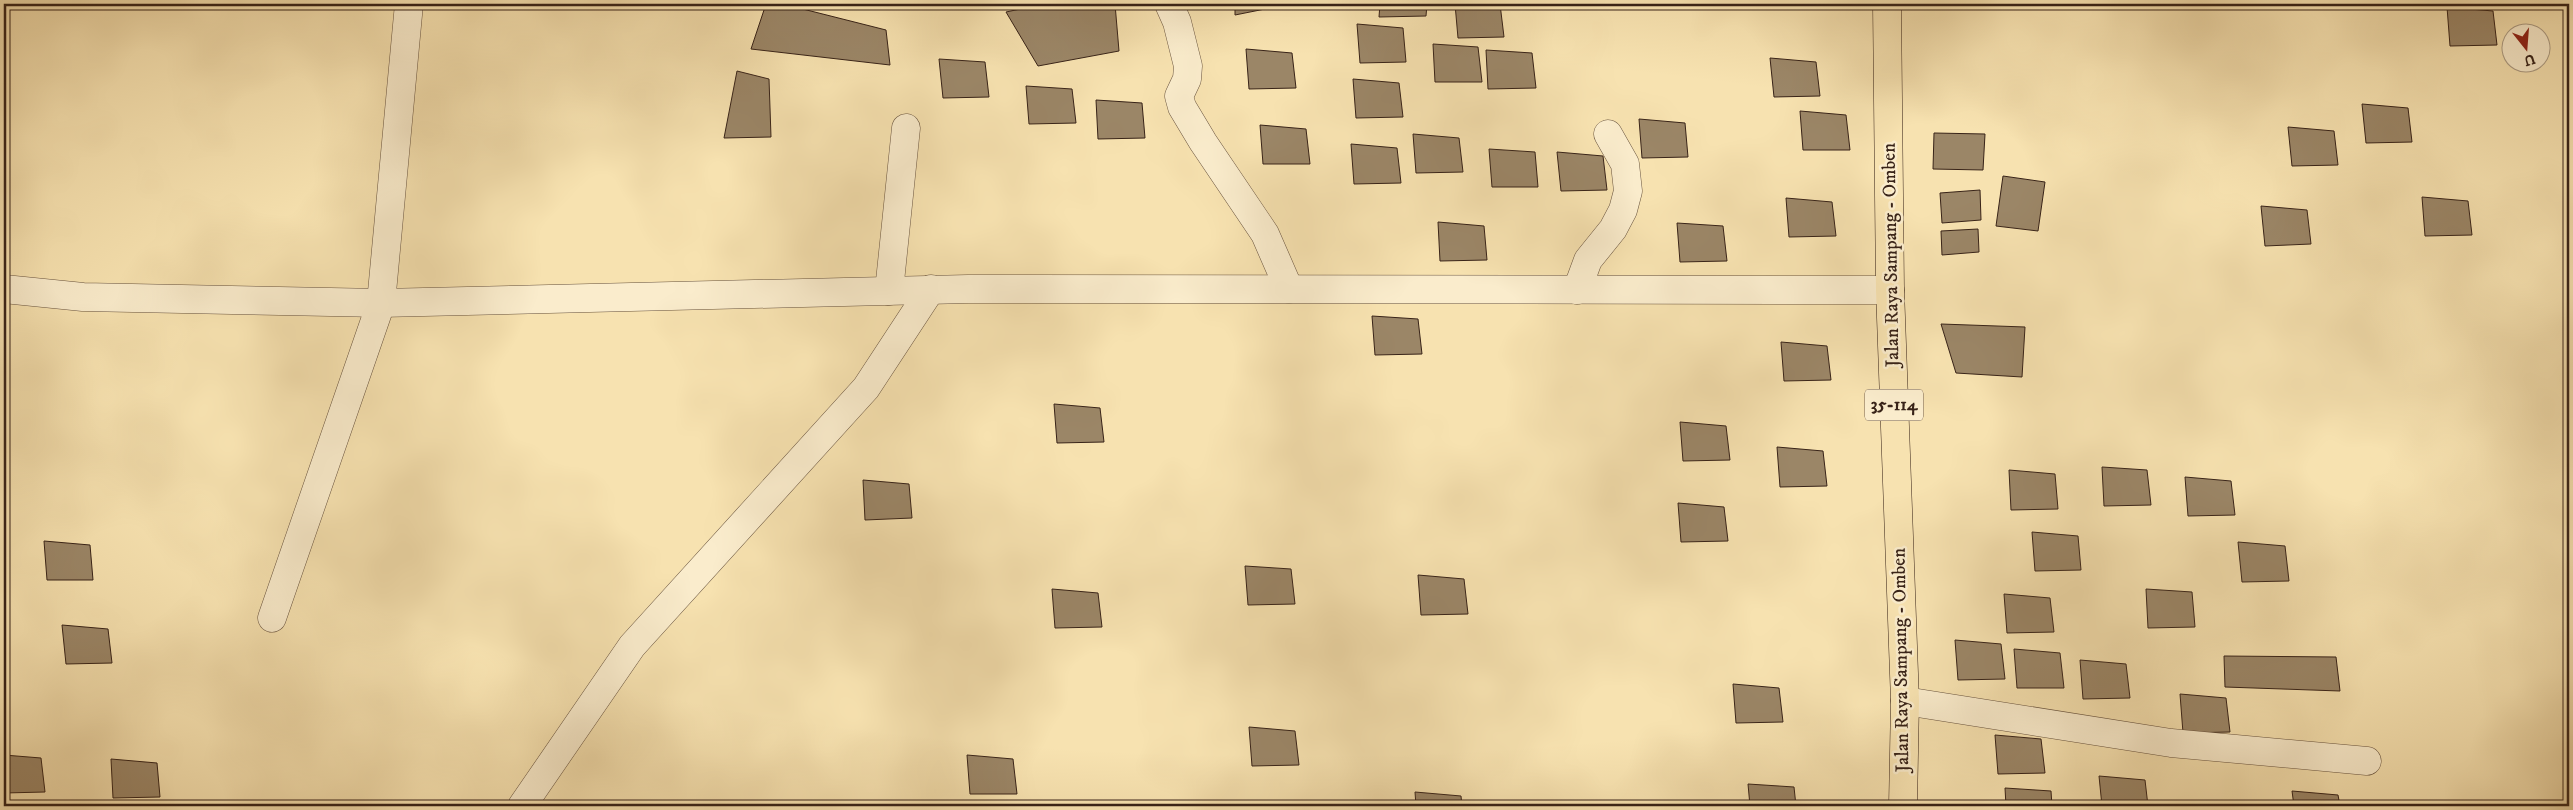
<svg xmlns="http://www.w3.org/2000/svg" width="2573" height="810" viewBox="0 0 2573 810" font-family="'IM FELL DW Pica',serif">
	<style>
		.building { fill: #9b8667; stroke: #382318 }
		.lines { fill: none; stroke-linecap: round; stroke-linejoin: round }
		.minor-casing { stroke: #68533e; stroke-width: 29 }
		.major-casing { stroke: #382318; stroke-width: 29 }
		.minor { stroke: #faeccc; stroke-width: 28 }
		.major { stroke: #f7e2b0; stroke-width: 28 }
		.labels { text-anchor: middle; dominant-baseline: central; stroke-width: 5; stroke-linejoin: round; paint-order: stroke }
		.shield { fill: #faeccc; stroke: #725f4e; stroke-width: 1 }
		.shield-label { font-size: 18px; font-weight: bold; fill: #382318 }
		.street-label { font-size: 19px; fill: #382318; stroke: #faeccc }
	</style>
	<rect width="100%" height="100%" fill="#f7e2b0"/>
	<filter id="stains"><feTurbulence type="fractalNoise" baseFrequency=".004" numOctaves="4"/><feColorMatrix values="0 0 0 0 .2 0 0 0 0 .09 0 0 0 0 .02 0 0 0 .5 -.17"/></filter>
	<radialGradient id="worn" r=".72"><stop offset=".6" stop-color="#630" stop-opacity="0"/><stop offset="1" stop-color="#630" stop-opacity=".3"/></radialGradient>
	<g class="building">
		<polygon points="766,4 783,4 886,30 890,65 751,49"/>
		<polygon points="1044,4 1115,4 1119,51 1038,66 1006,12"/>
		<polygon points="1235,4 1290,4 1235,15"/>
		<polygon points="1380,4 1427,4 1426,16 1379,17"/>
		<polygon points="1455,4 1500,4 1504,37 1458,38"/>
		<polygon points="2447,7 2493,11 2497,45 2450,46"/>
		<polygon points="1357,24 1403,28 1406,62 1360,63"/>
		<polygon points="1433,44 1478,47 1482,82 1435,82"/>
		<polygon points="1246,49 1292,53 1296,88 1249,89"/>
		<polygon points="1486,50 1532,53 1536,88 1488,89"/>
		<polygon points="1770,58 1816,62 1820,96 1774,97"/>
		<polygon points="939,59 985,62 989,97 943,98"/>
		<polygon points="737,71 769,79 771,137 724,138"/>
		<polygon points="1353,79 1399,83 1403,117 1356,118"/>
		<polygon points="1026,86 1072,89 1076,123 1029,124"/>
		<polygon points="1096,100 1142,103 1145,138 1098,139"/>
		<polygon points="2362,104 2408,108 2412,142 2366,143"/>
		<polygon points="1800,111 1846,115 1850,150 1803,150"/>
		<polygon points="1639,119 1685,123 1688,157 1642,158"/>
		<polygon points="1260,125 1306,129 1310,164 1263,164"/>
		<polygon points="2288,127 2334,131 2338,165 2292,166"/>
		<polygon points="1934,133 1985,134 1983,170 1933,169"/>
		<polygon points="1413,134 1459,138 1463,172 1416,173"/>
		<polygon points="1351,144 1397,148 1401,183 1354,184"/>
		<polygon points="1489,149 1535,152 1538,187 1492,187"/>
		<polygon points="1557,152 1603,156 1607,190 1561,191"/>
		<polygon points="2003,176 2045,182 2038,231 1996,226"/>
		<polygon points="1980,190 1981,220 1942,223 1940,193"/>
		<polygon points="2422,197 2468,201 2472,235 2425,236"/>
		<polygon points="1786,198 1832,202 1836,236 1789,237"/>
		<polygon points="2261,206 2307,210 2311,244 2265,246"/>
		<polygon points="1438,222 1484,226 1487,260 1440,261"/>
		<polygon points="1677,223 1723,226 1727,261 1680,262"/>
		<polygon points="1978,229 1979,252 1942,255 1941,231"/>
		<polygon points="1372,316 1418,319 1422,354 1375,355"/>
		<polygon points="1941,324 2025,327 2022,377 1956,373"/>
		<polygon points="1781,342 1827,346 1831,380 1784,381"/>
		<polygon points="1054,404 1100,408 1104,442 1057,443"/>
		<polygon points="1680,422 1726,426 1730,460 1683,461"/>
		<polygon points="1777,447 1823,451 1827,486 1780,487"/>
		<polygon points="2102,467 2147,470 2151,505 2104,506"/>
		<polygon points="2009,470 2055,474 2058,509 2011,510"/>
		<polygon points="2185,477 2231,481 2235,515 2188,516"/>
		<polygon points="863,480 909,484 912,518 865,520"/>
		<polygon points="1678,503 1724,507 1728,541 1681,542"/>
		<polygon points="2032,532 2078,536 2081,570 2035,571"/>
		<polygon points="44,541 90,545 93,580 47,580"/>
		<polygon points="2238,542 2285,546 2289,581 2242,582"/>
		<polygon points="1245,566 1291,569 1295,604 1248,605"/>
		<polygon points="1418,575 1464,579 1468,614 1421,615"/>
		<polygon points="1052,589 1098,593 1102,627 1055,628"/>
		<polygon points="2146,589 2192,592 2195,627 2148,628"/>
		<polygon points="2004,594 2050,598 2054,632 2007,633"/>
		<polygon points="62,625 108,629 112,663 66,664"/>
		<polygon points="1955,640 2001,644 2005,679 1958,680"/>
		<polygon points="2014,649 2060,653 2064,688 2017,688"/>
		<polygon points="2224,656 2336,657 2340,691 2225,687"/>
		<polygon points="2080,660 2126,664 2130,698 2083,699"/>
		<polygon points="1733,684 1779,688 1783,722 1736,723"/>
		<polygon points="2180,694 2226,698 2230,732 2183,733"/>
		<polygon points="1249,727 1295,731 1299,765 1252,766"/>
		<polygon points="1995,735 2041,739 2045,773 1998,774"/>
		<polygon points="4,755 41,758 45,792 4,793"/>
		<polygon points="967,755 1013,759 1017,794 970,794"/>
		<polygon points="111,759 157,763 160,797 113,798"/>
		<polygon points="2099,776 2145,780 2148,806 2102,806"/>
		<polygon points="1748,784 1794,787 1796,806 1750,806"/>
		<polygon points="2005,788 2051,791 2052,806 2006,806"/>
		<polygon points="2292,791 2338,795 2340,806 2294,806"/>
		<polygon points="1415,792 1461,796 1462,806 1416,806"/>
	</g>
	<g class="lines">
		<g class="minor-casing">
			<g id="minor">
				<polyline points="1169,4 1177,22 1188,66 1187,79 1179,96 1182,107 1203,142 1265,234 1289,289"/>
				<polyline points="4,289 83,297 381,303 968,289 1890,290"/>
				<polyline points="1577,290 1588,260 1613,229 1623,210 1628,191 1625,164 1608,134"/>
				<polyline points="889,291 906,128"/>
				<polyline points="272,618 381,303 409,4"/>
				<polyline points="1905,701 2171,743 2367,761"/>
				<polyline points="522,806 632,646 866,388 931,289"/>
			</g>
		</g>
		<g class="major-casing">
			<polyline id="major" points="1887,4 1890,290 1905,701 1903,806"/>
		</g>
		<use href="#minor" class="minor"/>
		<use href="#major" class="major"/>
	</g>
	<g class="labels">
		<rect class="shield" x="1865" y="389.5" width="58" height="31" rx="4"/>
		<g class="shield-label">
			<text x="1894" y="405">35-114</text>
		</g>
		<g class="street-label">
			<text transform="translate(1891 255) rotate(-91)">Jalan Raya Sampang - Omben</text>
			<text transform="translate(1901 660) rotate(-91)">Jalan Raya Sampang - Omben</text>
		</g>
	</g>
	<rect width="2573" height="810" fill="none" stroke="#f7e2b0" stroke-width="20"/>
	<rect x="5" y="5" width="2563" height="800" fill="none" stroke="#382318" stroke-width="2.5"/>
	<rect x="10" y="10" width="2553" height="790" fill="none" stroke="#382318"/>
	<g transform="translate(2526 48) rotate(163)"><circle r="24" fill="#faeccc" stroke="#ac9c84"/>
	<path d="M0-4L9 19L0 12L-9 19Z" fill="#8f2418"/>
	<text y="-8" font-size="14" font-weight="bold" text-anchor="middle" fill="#382318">U</text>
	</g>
	<rect width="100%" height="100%" filter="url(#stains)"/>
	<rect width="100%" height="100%" fill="url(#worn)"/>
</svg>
